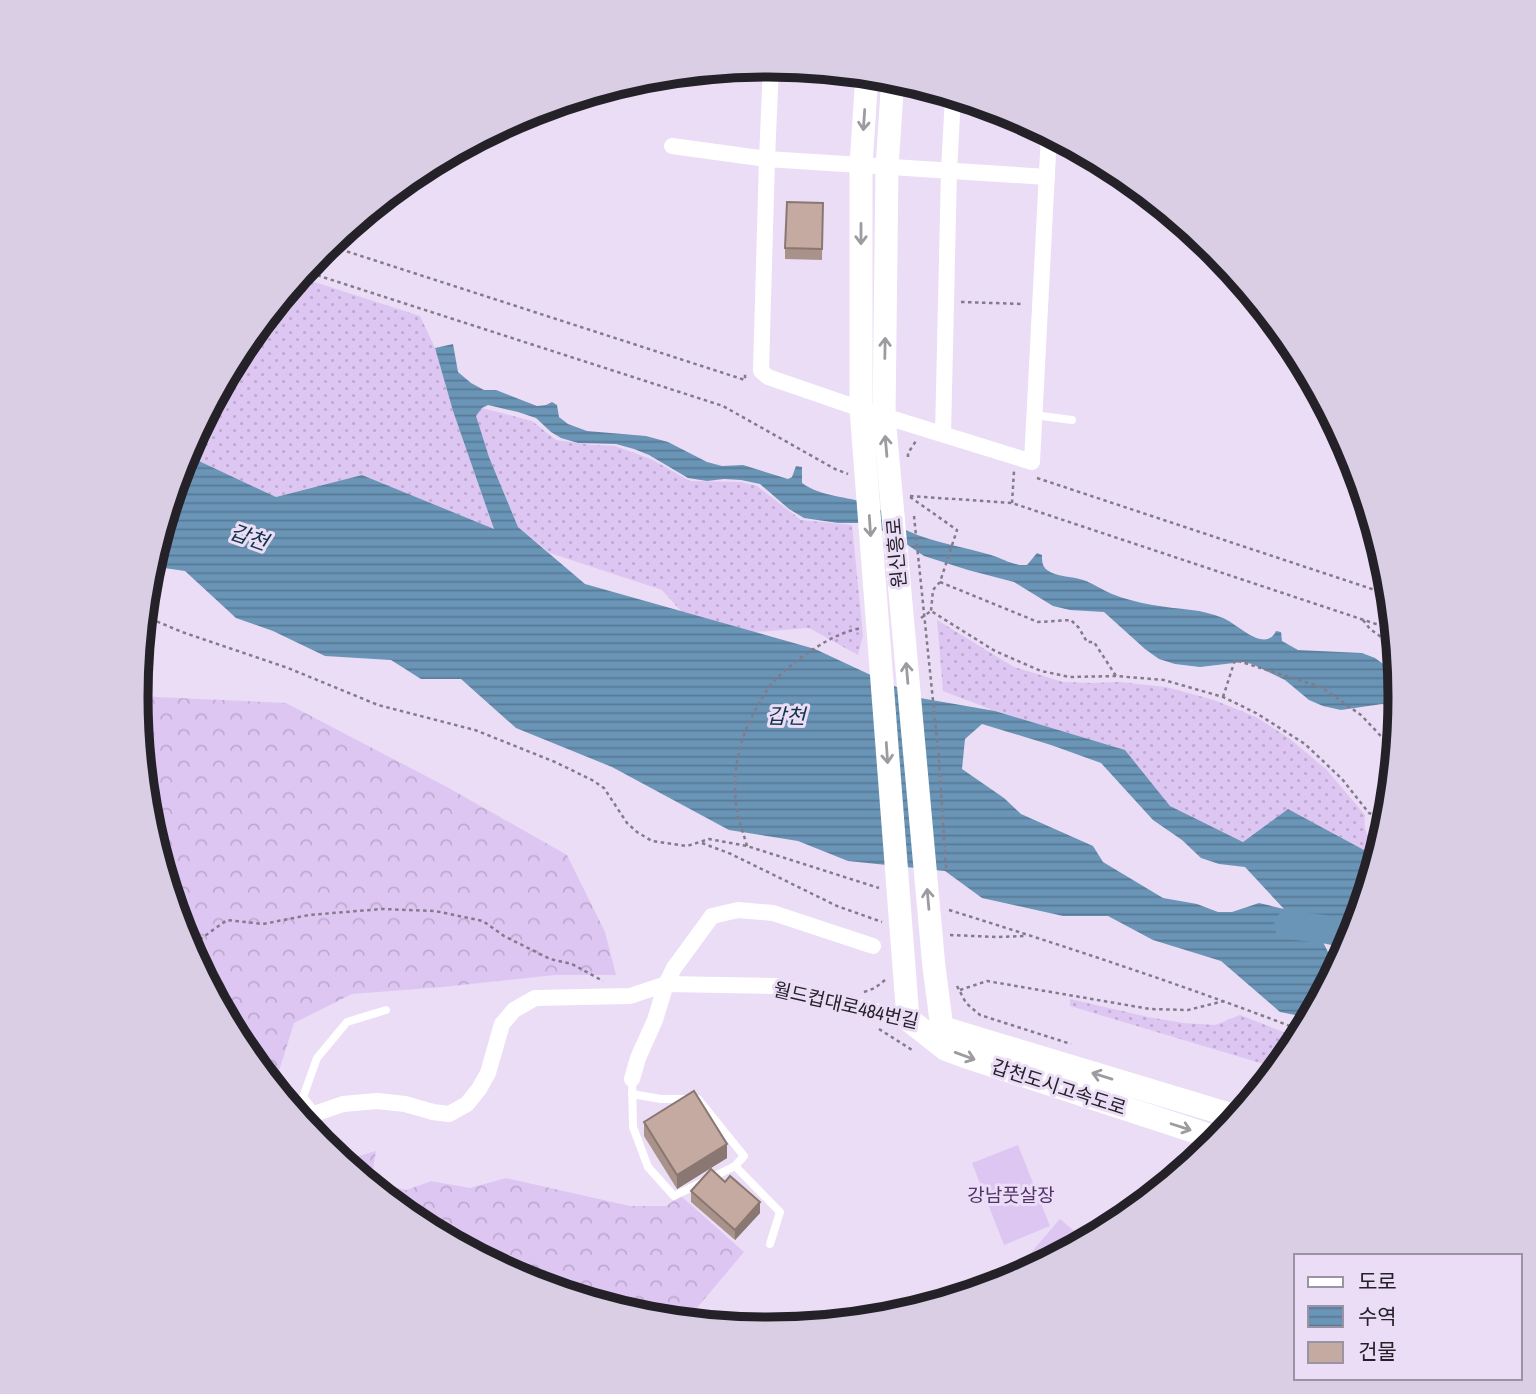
<svg xmlns="http://www.w3.org/2000/svg" width="1536" height="1394" viewBox="0 0 1536 1394" font-family="'Archivo Narrow','Noto Sans KR',sans-serif">
	<style>
		.grass { fill: url(#grass-dots) }
		.forest { fill: url(#forest-crowns) }
		.park { fill: #dec6f2 }
		.water { fill: url(#water-rules); fill-rule: evenodd }
		.lines { fill: none; stroke-linecap: round; stroke-linejoin: round }
		.river { stroke: #6a95b7; stroke-width: 28 }
		.path { stroke: #837b8b; stroke-width: 2.5; stroke-dasharray: 3.5 3.5; stroke-linecap: butt }
		.lane { stroke: #fff; stroke-width: 8 }
		.street { stroke: #fff; stroke-width: 16 }
		.secondary { stroke: #fff; stroke-width: 23 }
		.primary { stroke: #fff; stroke-width: 24 }
		.wall { fill: #a9928a }
		.shaded-wall { fill: #8a7771 }
		.building { fill: #c5aaa1; stroke: #8a7771; stroke-width: 2 }
		.oneway { stroke: #9d9b9f }
		.labels { text-anchor: middle; dominant-baseline: central; stroke-width: 6; stroke-linejoin: round; paint-order: stroke }
		.street-label { font-size: 19px; fill: #252129; stroke: #eaddf5 }
		.park-label { font-size: 19px; fill: #54336b; stroke: #eaddf5 }
		.water-label { font-size: 21px; font-style: italic; fill: #11344c; stroke: #eaddf5 }
		.rim { fill: none; stroke: #252129; stroke-width: 9 }
	</style>
	<defs>
		<pattern id="grass-dots" width="8" height="8" patternUnits="userSpaceOnUse" patternTransform="scale(1.75)"><rect width="8" height="8" fill="#dec6f2"/><path d="M2 2h.1M6 6h.1" fill="none" stroke="#beaad0" stroke-width="1.8" stroke-linecap="round"/></pattern>
		<pattern id="forest-crowns" width="20" height="18" patternUnits="userSpaceOnUse" patternTransform="scale(1.75)"><rect width="20" height="18" fill="#dec6f2"/><path d="M2 6a3 3 0 1 1 6 0M12 15a3 3 0 1 1 6 0" fill="none" stroke="#beaad0"/></pattern>
		<pattern id="water-rules" width="6" height="5" patternUnits="userSpaceOnUse" patternTransform="scale(1.75)"><rect width="6" height="5" fill="#6a95b7"/><path d="M0 2.5h6" fill="none" stroke="#577995"/></pattern>
	</defs>
	<rect width="100%" height="100%" fill="#eaddf5"/>
	<g class="grass">
		<polygon points="299,277 420,316 435,348 453,411 495,530 362,475 276,497 184,454 243,345"/>
		<polygon points="482,408 532,421 556,440 592,445 615,446 651,459 690,481 741,482 757,486 801,520 852,525 863,635 858,655 809,628 754,632 682,612 662,590 550,553 518,527 489,457 475,416"/>
		<path d="M937,620L1014,667L1063,682L1094,683L1119,682L1166,687L1214,700L1256,717L1290,739L1326,769L1365,815C1363,829 1367,839 1380,846L1377,857L1288,809L1243,842L1170,806L1125,750L995,711L943,691Z"/>
		<polygon points="1070,999 1148,1017 1183,1023 1215,1025 1240,1015 1299,1038 1293,1049 1277,1068 1070,1006"/>
	</g>
	<g class="forest">
		<polygon points="136,691 156,697 286,703 447,787 567,855 605,932 616,975 555,975 443,987 352,994 294,1023 274,1087 242,1048 184,939 148,820"/>
		<polygon points="376,1151 371,1182 407,1190 431,1181 470,1188 506,1178 630,1206 666,1206 681,1196 744,1252 686,1321 644,1317 526,1281 416,1222 341,1161"/>
	</g>
	<g class="park">
		<polygon points="1018,1145 1050,1226 1004,1245 972,1163"/>
		<polygon points="1060,1219 1086,1241 1039,1265 1028,1256"/>
	</g>
	<path class="water" d="M453,344L458,372L471,383L484,390H496L537,406L546,405L552,402L557,405L559,417L568,424L587,431L646,436L668,442L707,462L722,466L743,465L788,479L792,477L796,466L802,467V483C821,497 847,496 869,504C886,510 893,524 908,531C935,543 964,547 991,555C1004,559 1013,566 1027,565L1037,553L1042,555C1042,561 1042,566 1047,570C1056,577 1072,576 1083,580C1093,583 1102,590 1112,594C1137,604 1165,607 1191,610C1202,611 1213,614 1223,618C1238,624 1265,654 1276,631L1281,632L1282,641L1298,650L1362,653L1375,658L1398,675L1400,697L1399,708L1382,704L1341,710L1323,706L1309,700L1285,680L1252,664L1242,662L1200,667L1175,664L1159,659L1145,649L1104,612L1070,610L1053,606L1014,582L968,570L924,556L896,537L874,527L858,523H838L804,518L789,509L760,484L741,480L724,479L707,481L688,478L649,455L634,449L616,444L578,443L561,438L551,432L536,418L518,412L488,405L482,408L476,416L489,457L518,527L585,584L815,649L920,698L995,711L1125,750L1170,806L1243,842L1288,809L1377,857L1356,927L1343,920L1319,934L1328,952L1343,955L1310,1018L1280,1012L1221,961L1153,940L1108,916H1063L982,898L945,871L848,861L798,841L729,830L612,767L516,728L461,679H421L391,660L325,656L273,631L236,618L185,571L150,566L184,454L276,497L362,475L494,529L453,411L435,348ZM982,724L1051,745L1101,763L1153,820L1182,840L1201,858L1219,864L1245,867L1284,909L1259,903L1232,912H1218L1197,904L1163,898L1103,862L1093,846L1021,814L1004,798L962,769L965,739Z"/>
	<g class="lines">
		<polyline class="river" points="1288,925 1323,929 1353,935"/>
		<g class="path">
			<polyline points="327,245 745,380 745,374"/>
			<polyline points="304,271 723,406 835,469 848,474"/>
			<polyline points="961,302 1024,304"/>
			<polyline points="908,457 908,453 916,441"/>
			<polyline points="1037,478 1390,595"/>
			<polyline points="910,496 1012,503 1394,630"/>
			<polyline points="910,497 957,530 940,582 933,590 931,611"/>
			<polyline points="1012,503 1014,471"/>
			<polyline points="914,516 939,759 946,868"/>
			<polyline points="940,582 1038,622 1071,620 1079,628 1087,642 1094,642 1116,676"/>
			<polyline points="144,616 182,632 288,668 378,705 475,730 555,762 592,780 604,788 627,823 637,832 652,841 687,846 709,839 747,846 879,888"/>
			<polyline points="921,618 931,611 995,651 1041,671 1070,677 1116,676 1164,680 1223,697 1256,713 1305,744 1342,779 1369,813 1388,821"/>
			<polyline points="1363,620 1370,629 1395,647"/>
			<polyline points="1223,697 1235,660 1321,687 1361,715 1395,751"/>
			<polyline points="702,843 731,854 837,906 882,922"/>
			<path d="M747,846C744,835 740,825 738,815C730,775 739,736 760,702C764,695 769,686 775,680C782,672 791,666 799,659C819,645 837,633 861,628"/>
			<path d="M949,910C1068,947 1186,986 1303,1031"/>
			<polyline points="950,935 997,937 1027,936"/>
			<polyline points="186,942 199,940 227,920 263,924 309,915 382,909 435,911 483,921 504,936 550,959 572,964 603,981"/>
			<polyline points="957,986 966,1003 980,1015 1071,1044"/>
			<polyline points="960,990 987,981 1150,1009 1188,1010 1224,1001"/>
			<polyline points="864,992 875,988 885,980"/>
			<polyline points="879,1029 912,1050"/>
		</g>
		<g class="lane">
			<polyline points="1034,415 1072,420"/>
			<polyline points="632,1079 633,1127 648,1167 674,1196 735,1166 780,1212 770,1244"/>
			<polyline points="632,1094 661,1099 698,1099 744,1156 735,1166"/>
			<polyline points="316,1113 303,1097 317,1058 347,1022 386,1010"/>
		</g>
		<g class="street">
			<polyline points="771,65 767,159 761,371 768,377 861,409 1032,462 1049,134"/>
			<polyline points="672,146 767,159 1047,177"/>
			<polyline points="943,434 949,171 953,96"/>
			<polyline points="632,1079 638,1058 655,1020 666,984 776,986 915,1021"/>
			<polyline points="314,1114 343,1104 377,1101 405,1104 433,1112 449,1114 467,1104 479,1089 488,1073 502,1024 514,1010 535,998 630,996 666,984 674,968 712,916 738,910 773,913 873,946"/>
		</g>
		<g class="secondary">
			<polyline points="867,74 861,165 861,409 908,1019"/>
			<polyline points="893,77 887,167 884,416 934,967 942,1028"/>
		</g>
		<g class="primary">
			<polyline points="908,1019 946,1049 965,1056 1219,1139"/>
			<polyline points="942,1028 1237,1117"/>
		</g>
	</g>
	<g class="wall">
		<polygon points="823,203 822,260 785,259 785,248"/>
		<polygon points="644,1122 727,1158 677,1189 644,1136"/>
		<polygon points="725,1182 760,1213 735,1240 691,1202 691,1191"/>
	</g>
	<g class="shaded-wall">
		<polygon points="727,1144 727,1158 677,1189 677,1175"/>
		<polygon points="760,1202 760,1213 735,1240 735,1230"/>
	</g>
	<g class="building">
		<polygon points="787,202 823,203 822,249 785,248"/>
		<polygon points="694,1091 727,1144 677,1175 644,1122"/>
		<polygon points="711,1169 725,1182 730,1176 760,1202 735,1230 691,1191"/>
	</g>
	<defs><path id="oneway-shaft" d="M-6 0H5M1.5-3L5.5 0L1.5 3" fill="none" stroke-width="1.6" stroke-linecap="round" stroke-linejoin="round" transform="scale(1.75)"/></defs>
	<g class="oneway">
		<use href="#oneway-shaft" transform="translate(864 120) rotate(94)"/>
		<use href="#oneway-shaft" transform="translate(861 234) rotate(90)"/>
		<use href="#oneway-shaft" transform="translate(885 348) rotate(-89)"/>
		<use href="#oneway-shaft" transform="translate(886 446) rotate(-95)"/>
		<use href="#oneway-shaft" transform="translate(870 526) rotate(86)"/>
		<use href="#oneway-shaft" transform="translate(907 673) rotate(-95)"/>
		<use href="#oneway-shaft" transform="translate(887 753) rotate(86)"/>
		<use href="#oneway-shaft" transform="translate(928 899) rotate(-95)"/>
		<use href="#oneway-shaft" transform="translate(965 1056) rotate(20)"/>
		<use href="#oneway-shaft" transform="translate(1102 1076) rotate(-163)"/>
		<use href="#oneway-shaft" transform="translate(1181 1127) rotate(18)"/>
	</g>
	<g class="labels">
		<g class="street-label">
			<text transform="translate(896 553) rotate(-95)">원신흥로</text>
			<text transform="translate(846 1005) rotate(13)">월드컵대로484번길</text>
			<text transform="translate(1059 1087) rotate(18)">갑천도시고속도로</text>
		</g>
		<g class="park-label">
			<text x="1011" y="1195">강남풋살장</text>
		</g>
		<g class="water-label">
			<text transform="translate(249 537) rotate(19)">갑천</text>
			<text transform="translate(786 716) rotate(1)">갑천</text>
		</g>
	</g>
	<path d="M0 0H1536V1394H0ZM148 697a620 620 0 1 1 1240 0a620 620 0 1 1-1240 0Z" fill="#dacee5" fill-rule="evenodd"/>
	<path class="rim" d="M148 697a620 620 0 1 1 1240 0a620 620 0 1 1-1240 0Z"/>
	<rect x="1294" y="1254" width="228" height="126" fill="#eaddf5" stroke="#9b92a3" stroke-width="2"/>
	<rect x="1308" y="1277" width="35" height="10" fill="#ffffff" stroke="#9b92a3" stroke-width="2"/>
	<text x="1358" y="1289" font-size="21" fill="#252129">도로</text>
	<rect x="1308" y="1306" width="35" height="21" fill="url(#water-rules)" stroke="#9b92a3" stroke-width="2"/>
	<text x="1358" y="1324" font-size="21" fill="#252129">수역</text>
	<rect x="1308" y="1342" width="35" height="21" fill="#c5aaa1" stroke="#9b92a3" stroke-width="2"/>
	<text x="1358" y="1359" font-size="21" fill="#252129">건물</text>
</svg>
